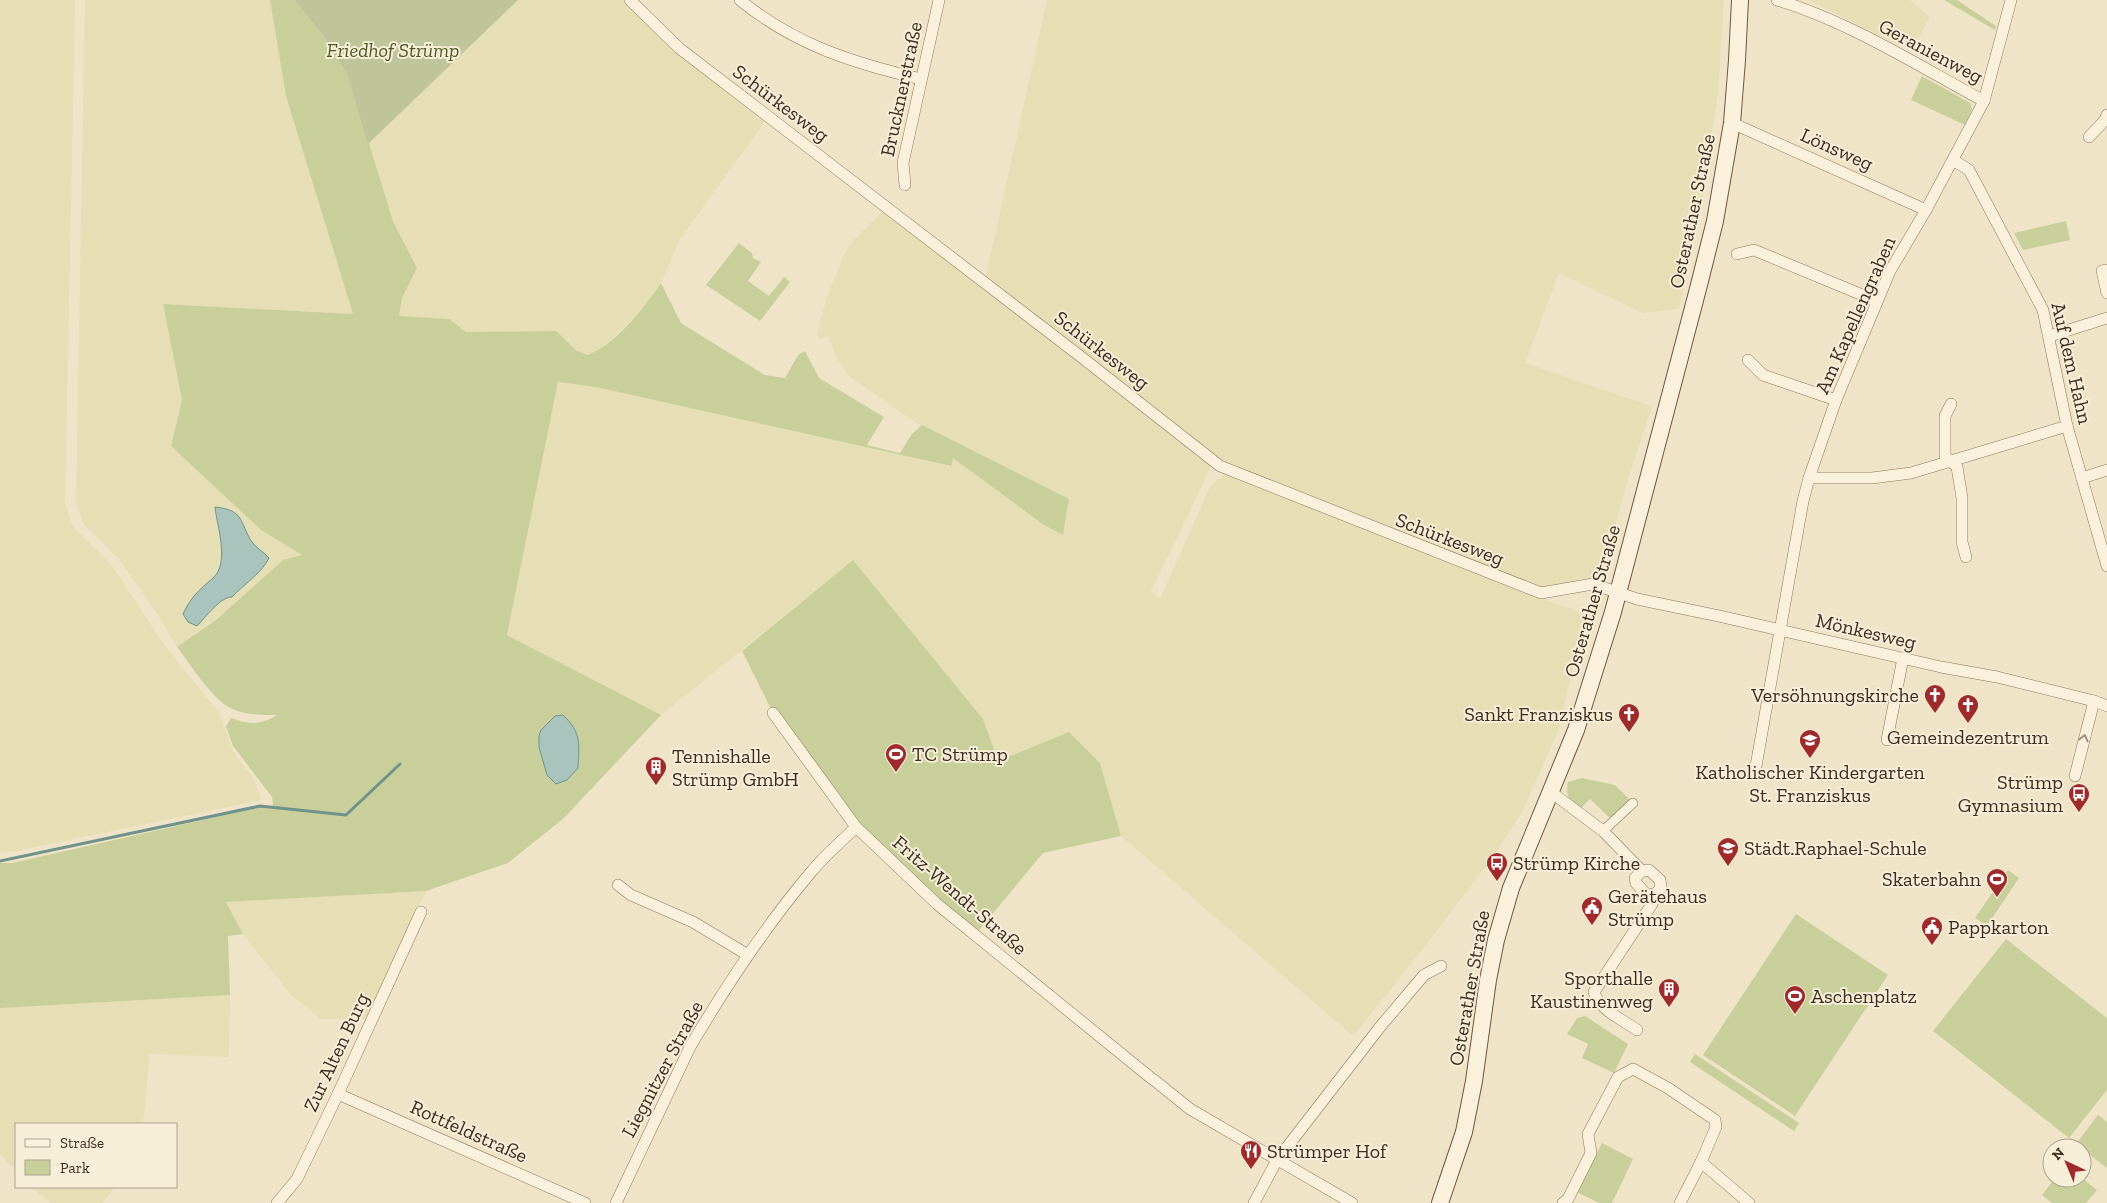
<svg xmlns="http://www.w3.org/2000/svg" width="2107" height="1203" viewBox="0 0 2107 1203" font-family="'Zilla Slab',serif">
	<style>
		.farmland { fill: #e6deb5 }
		.green { fill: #c9cf9b }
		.cemetery { fill: #bfc49a }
		.water { fill: #a9c4bc; stroke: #6f938a }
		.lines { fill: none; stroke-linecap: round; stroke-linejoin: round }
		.stream { stroke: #6f938a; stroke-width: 3 }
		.pedestrian-casing { stroke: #8d765c; stroke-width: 10 }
		.minor-casing { stroke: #8d765c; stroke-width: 12 }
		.secondary-casing { stroke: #6f573f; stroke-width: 18 }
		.pedestrian { stroke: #faf1dc; stroke-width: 9 }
		.minor { stroke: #faf1dc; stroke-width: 11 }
		.secondary { stroke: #faf1dc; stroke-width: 16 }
		.oneway { stroke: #9c907e }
		.labels { text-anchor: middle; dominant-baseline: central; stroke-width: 4; stroke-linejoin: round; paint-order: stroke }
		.park-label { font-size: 20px; font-style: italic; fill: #4d5a26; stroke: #f7eed8 }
		.street-label { font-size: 20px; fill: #3d2e20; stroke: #f7eed8 }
		.poi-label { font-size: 20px; fill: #3d2e20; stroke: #f7eed8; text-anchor: start }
	</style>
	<rect width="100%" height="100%" fill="#f0e4c8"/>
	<g class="farmland">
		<polygon points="0,0 75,0 65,503 72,525 113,567 165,646 220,714 233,751 253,778 262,800 16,851 0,852"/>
		<polygon points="85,0 270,0 286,96 353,314 163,304 182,400 171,446 261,530 302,555 177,647 158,615 119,559 84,525 76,504"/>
		<polygon points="518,0 625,0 766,120 680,239 661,283 645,307 600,351 588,355 577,351 556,331 466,332 449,319 398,317 402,298 417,268 393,221 368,144"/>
		<polygon points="1047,0 1724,0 1718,91 1704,191 1679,309 1643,313 1559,273 1525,363 1652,406 1628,479 1601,578 1582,579 1542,588 1222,461 986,276"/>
		<polygon points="1808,0 1910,0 1930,17 1912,49 1900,43 1897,44"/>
		<polygon points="884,210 1212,462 1211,467 1151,591 1160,599 1210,487 1225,473 1540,598 1592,616 1576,654 1559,729 1523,810 1496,853 1408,968 1353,1036 1121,836 1100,763 998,761 983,719 853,560 661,715 507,635 558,382 596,387 950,466 953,457 1044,525 1063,535 1069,499 915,422 850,377 836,357 829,336 820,339 817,334 826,300 843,257 852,242"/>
		<polygon points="426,891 366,1019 321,1019 291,995 243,934 226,902"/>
		<polygon points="230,995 229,1057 150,1054 143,1124 16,1124 16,1171 0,1155 0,1008"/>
		<polygon points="31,1187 115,1187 103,1203 51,1203"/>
	</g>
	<g class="green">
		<path d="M270,0H294L322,34L348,76L393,221L417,268L402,298L399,316L449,319L466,332L556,331L577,351L588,355C615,345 645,307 661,283L681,323L765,375L785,378L798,355L805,351L819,378L884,417L867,445L900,453L912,434L922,425L1069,499L1063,535L1044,525L953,458L951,466L596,387L558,382L507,635L661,715L564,818L508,863L426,891L226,902L243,934L228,936L230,995L0,1008V863H12L260,807H273L272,797L233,746L226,726L231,718C250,725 260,725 277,715C263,715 248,715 235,710C214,703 191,665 177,647L217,619L283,560L302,555L261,530L171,446L182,400L163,304L353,314L286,96Z"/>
		<polygon points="1944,0 1957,0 1996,26 1995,30"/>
		<polygon points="1922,76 1970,103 1972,109 1965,125 1911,100"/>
		<polygon points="2066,221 2070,240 2023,250 2014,233"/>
		<polygon points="739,243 752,253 753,258 761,262 748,281 769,296 784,277 790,282 760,321 706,285"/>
		<polygon points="853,560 983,719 998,761 1069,732 1100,763 1121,836 1043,853 975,935 856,827 773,713 742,651"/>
		<path d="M1582,778L1615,785L1631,801L1611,819L1590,799L1581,808C1569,801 1565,796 1568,782Z"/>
		<polygon points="2008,870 2019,878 1987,926 1975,918"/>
		<polygon points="1796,914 1888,975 1795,1116 1703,1055"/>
		<polygon points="2006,939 2107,1018 2107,1090 2069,1138 1933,1031"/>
		<polygon points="1585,1016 1628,1044 1614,1073 1582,1058 1588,1044 1567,1034 1577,1018"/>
		<polygon points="1695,1054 1799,1123 1794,1131 1690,1062"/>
		<polygon points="2098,1115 2107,1122 2107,1168 2076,1144"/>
		<polygon points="1602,1143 1633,1159 1612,1203 1599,1203 1577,1192"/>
		<polygon points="2055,1178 2082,1178 2097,1190 2086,1203 2052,1203 2042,1195"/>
	</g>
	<polygon class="cemetery" points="294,0 518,0 368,144 348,76 322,34"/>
	<g class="water">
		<path d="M215,507C245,510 239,522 252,542C256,548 264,552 269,558C261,574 244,584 232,597C220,597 206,617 197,626L188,622L183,614C191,597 199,590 213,578C230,563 217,526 215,507Z"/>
		<path d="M563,715C582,733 579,744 578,768L567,780L556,784L547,775L539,747V736L541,730L555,716Z"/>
	</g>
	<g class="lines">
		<polyline class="stream" points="0,861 260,806 346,815 400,764"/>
		<g class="pedestrian-casing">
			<polyline id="pedestrian" points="1603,831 1633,803"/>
		</g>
		<g class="minor-casing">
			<g id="minor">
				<polyline points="630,0 679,48 1080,356 1220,466 1541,593 1593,584 1637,599 1719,616 1941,667 1997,677 2094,701 2107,706"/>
				<path d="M740,0C795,45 853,63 921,79"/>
				<path d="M1777,0C1850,22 1917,65 1984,101"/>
				<polyline points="1732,123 1926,210"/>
				<polyline points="2089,137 2105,120 2107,115"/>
				<polyline points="1953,160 1969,170 2043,310 2067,426 2107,566"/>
				<polyline points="905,185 903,163 939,0"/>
				<polyline points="1737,254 1754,250 1877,301"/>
				<polyline points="2107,270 2102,271 2107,293"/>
				<polyline points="2050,336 2107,318"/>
				<polyline points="1748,360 1763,375 1836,400"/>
				<polyline points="1951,404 1945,416 1945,456 1957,467 1962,498 1962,542 1966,557"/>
				<polyline points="1809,478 1872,478 1911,473 2067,426"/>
				<polyline points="2082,478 2107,470"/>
				<polyline points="773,713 856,827 937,904 1151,1078"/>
				<polyline points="1887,740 1903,658"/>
				<polyline points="1756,766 1803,501 1809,478 1836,400 1890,271 1926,210 1984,101 2011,0"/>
				<polyline points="2075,776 2094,701"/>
				<path d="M1551,792L1603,831L1642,871L1649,870L1660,880L1661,887L1656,894L1652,904L1594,992C1599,1010 1622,1019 1637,1030"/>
				<polyline points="1642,871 1635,878 1636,883 1646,894 1656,894"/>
				<polyline points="618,885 631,895 693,922 748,955"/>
				<polyline points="1154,1080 1190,1109 1352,1203"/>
				<polyline points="338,1094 585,1203"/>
				<polyline points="277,1203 297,1179 338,1094 421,912"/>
				<path d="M616,1203L690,1047C726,986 766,925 812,871C825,855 841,842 856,827"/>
				<polyline points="1254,1203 1277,1160 1380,1027 1424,975 1441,966"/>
				<polyline points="1563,1203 1568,1199 1591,1153 1588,1134 1618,1077 1633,1069 1668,1088 1715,1120 1716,1127 1701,1162"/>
				<polyline points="1680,1203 1701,1162 1749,1203"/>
			</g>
		</g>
		<g class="secondary-casing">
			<polyline id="secondary" points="1440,1203 1464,1132 1474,1081 1488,980 1496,940 1511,888 1576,730 1613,612 1699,285 1715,221 1732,123 1737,60 1740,0"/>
		</g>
		<use href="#pedestrian" class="pedestrian"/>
		<use href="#minor" class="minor"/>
		<use href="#secondary" class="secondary"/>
	</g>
	<defs><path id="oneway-chevron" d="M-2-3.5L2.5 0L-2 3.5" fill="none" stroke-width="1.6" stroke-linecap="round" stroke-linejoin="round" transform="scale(1.25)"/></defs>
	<use class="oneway" href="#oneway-chevron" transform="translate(2084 738) rotate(-77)"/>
	<defs>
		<g id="church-pin" transform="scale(1.125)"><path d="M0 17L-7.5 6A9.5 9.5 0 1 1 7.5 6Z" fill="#9e2a2b" stroke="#f7eed8"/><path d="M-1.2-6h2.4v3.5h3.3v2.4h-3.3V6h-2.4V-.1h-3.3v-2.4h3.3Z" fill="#fff"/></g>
		<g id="school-pin" transform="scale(1.125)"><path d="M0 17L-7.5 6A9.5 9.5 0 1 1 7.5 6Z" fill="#9e2a2b" stroke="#f7eed8"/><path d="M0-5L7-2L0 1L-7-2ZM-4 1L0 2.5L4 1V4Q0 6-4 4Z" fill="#fff"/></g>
		<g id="stadium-pin" transform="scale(1.125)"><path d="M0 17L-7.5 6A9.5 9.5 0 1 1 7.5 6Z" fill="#9e2a2b" stroke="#f7eed8"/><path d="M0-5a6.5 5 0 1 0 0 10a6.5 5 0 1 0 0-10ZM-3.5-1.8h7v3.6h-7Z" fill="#fff"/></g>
		<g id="building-pin" transform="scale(1.125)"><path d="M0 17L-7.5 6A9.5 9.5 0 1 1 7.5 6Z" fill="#9e2a2b" stroke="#f7eed8"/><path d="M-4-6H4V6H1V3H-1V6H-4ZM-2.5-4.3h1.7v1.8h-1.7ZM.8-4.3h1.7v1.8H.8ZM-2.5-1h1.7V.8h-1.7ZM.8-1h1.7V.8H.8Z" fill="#fff"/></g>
		<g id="bus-pin" transform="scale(1.125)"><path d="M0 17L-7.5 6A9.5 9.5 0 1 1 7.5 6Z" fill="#9e2a2b" stroke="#f7eed8"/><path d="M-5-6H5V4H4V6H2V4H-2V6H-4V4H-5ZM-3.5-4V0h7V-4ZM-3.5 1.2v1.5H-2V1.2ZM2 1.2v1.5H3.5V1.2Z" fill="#fff"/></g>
		<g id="civic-pin" transform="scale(1.125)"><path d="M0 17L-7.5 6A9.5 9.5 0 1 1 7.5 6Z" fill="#9e2a2b" stroke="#f7eed8"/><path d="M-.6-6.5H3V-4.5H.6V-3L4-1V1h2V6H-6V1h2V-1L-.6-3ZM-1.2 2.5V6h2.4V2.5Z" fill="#fff"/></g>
		<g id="restaurant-pin" transform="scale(1.125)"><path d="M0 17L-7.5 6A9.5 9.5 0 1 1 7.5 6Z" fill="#9e2a2b" stroke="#f7eed8"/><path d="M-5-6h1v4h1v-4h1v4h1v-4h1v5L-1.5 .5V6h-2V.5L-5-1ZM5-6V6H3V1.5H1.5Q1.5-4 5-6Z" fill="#fff"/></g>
	</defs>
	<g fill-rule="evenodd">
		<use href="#church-pin" x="1935" y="695"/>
		<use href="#church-pin" x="1968" y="705"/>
		<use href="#church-pin" x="1629" y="714"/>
		<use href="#school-pin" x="1810" y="740"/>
		<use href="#stadium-pin" x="896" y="754"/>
		<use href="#building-pin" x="656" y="767"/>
		<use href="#bus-pin" x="2079" y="794"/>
		<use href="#school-pin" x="1728" y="848"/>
		<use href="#bus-pin" x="1497" y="863"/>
		<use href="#stadium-pin" x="1997" y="879"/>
		<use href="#civic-pin" x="1592" y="907"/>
		<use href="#civic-pin" x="1932" y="927"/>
		<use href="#building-pin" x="1669" y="989"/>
		<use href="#stadium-pin" x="1795" y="996"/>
		<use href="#restaurant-pin" x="1251" y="1151"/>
	</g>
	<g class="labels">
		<g class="park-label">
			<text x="393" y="50">Friedhof Strümp</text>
		</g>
		<g class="street-label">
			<text transform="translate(1931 51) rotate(28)">Geranienweg</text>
			<text transform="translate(901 89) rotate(-78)">Brucknerstraße</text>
			<text transform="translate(781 103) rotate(37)">Schürkesweg</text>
			<text transform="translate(1837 149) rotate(24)">Lönsweg</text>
			<text transform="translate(1692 211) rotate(-78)">Osterather Straße</text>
			<text transform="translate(1855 315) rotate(-66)">Am Kapellengraben</text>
			<text transform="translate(1102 350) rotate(38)">Schürkesweg</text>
			<text transform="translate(2072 363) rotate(77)">Auf dem Hahn</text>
			<text transform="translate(1450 539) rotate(21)">Schürkesweg</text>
			<text transform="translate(1592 601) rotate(-74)">Osterather Straße</text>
			<text transform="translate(1866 631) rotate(13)">Mönkesweg</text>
			<text transform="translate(960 895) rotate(41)">Fritz-Wendt-Straße</text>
			<text transform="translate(1469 988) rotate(-80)">Osterather Straße</text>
			<text transform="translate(336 1052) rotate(-65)">Zur Alten Burg</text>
			<text transform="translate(662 1069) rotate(-62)">Liegnitzer Straße</text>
			<text transform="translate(469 1131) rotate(24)">Rottfeldstraße</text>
		</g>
		<g class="poi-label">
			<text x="1919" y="695" text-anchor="end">Versöhnungskirche</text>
			<text x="1613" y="714" text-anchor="end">Sankt Franziskus</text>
			<text x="1968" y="737" text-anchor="middle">Gemeindezentrum</text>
			<text x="912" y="754">TC Strümp</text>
			<text x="672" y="756">Tennishalle<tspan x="672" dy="23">Strümp GmbH</tspan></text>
			<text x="1810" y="772" text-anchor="middle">Katholischer Kindergarten<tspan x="1810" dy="23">St. Franziskus</tspan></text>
			<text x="2063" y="782" text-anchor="end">Strümp<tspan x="2063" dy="23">Gymnasium</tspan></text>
			<text x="1744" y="848">Städt.Raphael-Schule</text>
			<text x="1513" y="863">Strümp Kirche</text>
			<text x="1981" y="879" text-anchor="end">Skaterbahn</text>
			<text x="1608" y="896">Gerätehaus<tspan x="1608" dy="23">Strümp</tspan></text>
			<text x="1948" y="927">Pappkarton</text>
			<text x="1653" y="978" text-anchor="end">Sporthalle<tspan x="1653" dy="23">Kaustinenweg</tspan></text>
			<text x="1811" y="996">Aschenplatz</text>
			<text x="1267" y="1151">Strümper Hof</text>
		</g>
	</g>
	<rect x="15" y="1123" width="162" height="65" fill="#f7eed8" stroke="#ada18e"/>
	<rect x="25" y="1139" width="25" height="8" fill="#faf1dc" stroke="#ada18e"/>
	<text x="60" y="1148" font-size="15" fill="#3d2e20">Straße</text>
	<rect x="25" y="1160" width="25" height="15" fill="#c9cf9b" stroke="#ada18e"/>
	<text x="60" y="1173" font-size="15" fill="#3d2e20">Park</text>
	<g transform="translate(2067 1163) rotate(316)"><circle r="24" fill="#f7eed8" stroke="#ada18e"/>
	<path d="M0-4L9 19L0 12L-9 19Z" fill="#9e2a2b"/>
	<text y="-8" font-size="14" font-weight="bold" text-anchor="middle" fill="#3d2e20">N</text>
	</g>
</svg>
